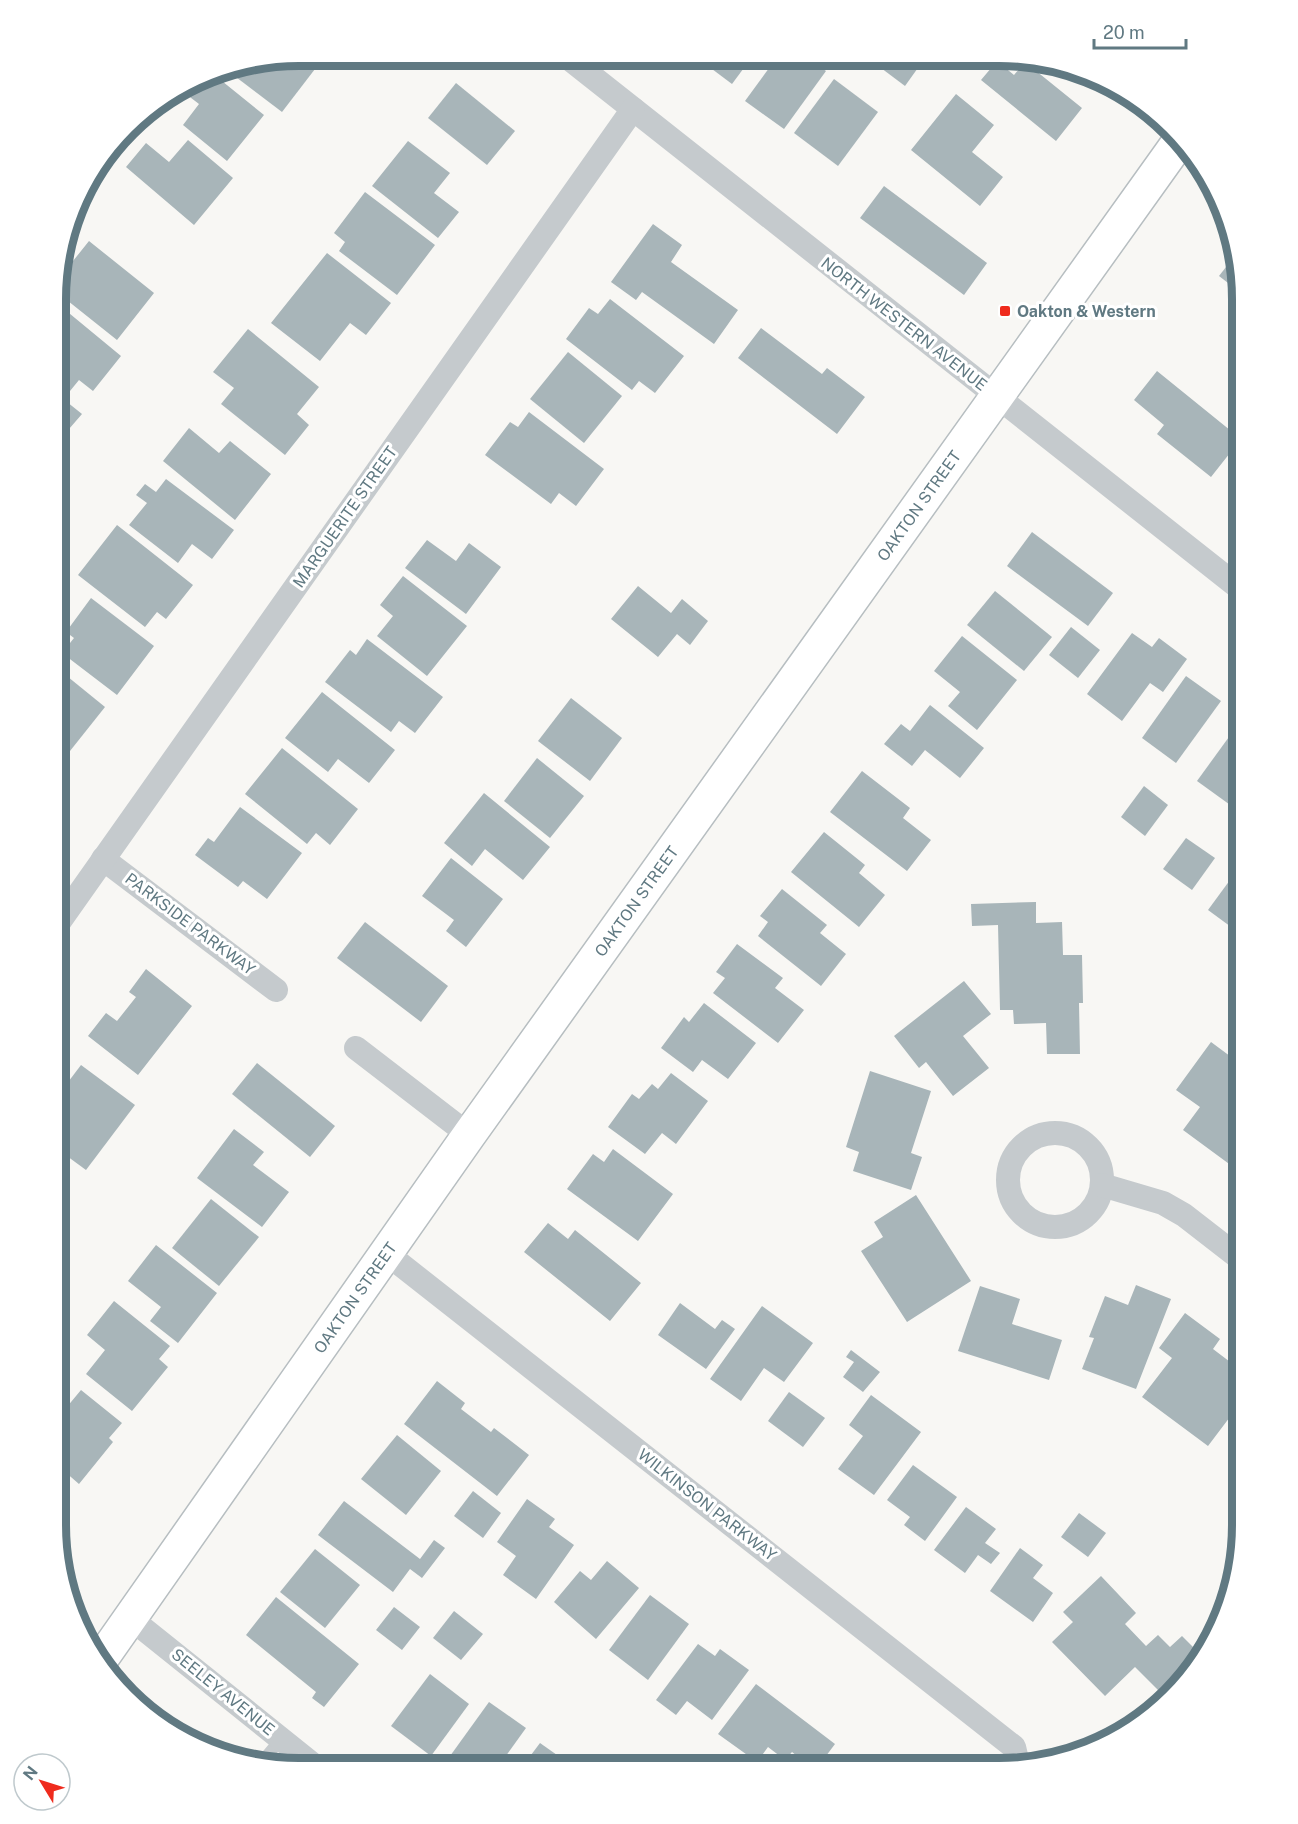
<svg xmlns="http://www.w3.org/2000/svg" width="1298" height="1824" viewBox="0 0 1298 1824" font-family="'Public Sans',sans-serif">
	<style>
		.building { fill: #a8b5b9 }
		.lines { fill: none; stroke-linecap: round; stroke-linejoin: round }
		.secondary-casing { stroke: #b7bec1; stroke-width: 36 }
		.service { stroke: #c5cacd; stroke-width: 12 }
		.minor { stroke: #c5cacd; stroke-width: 24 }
		.secondary { stroke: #fff; stroke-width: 33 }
		.poi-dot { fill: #ef2b1d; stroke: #fff; stroke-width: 2 }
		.labels { text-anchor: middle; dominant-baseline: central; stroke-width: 6; stroke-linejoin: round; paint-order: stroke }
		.poi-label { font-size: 16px; font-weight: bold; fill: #607982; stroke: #fff; text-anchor: start }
		.street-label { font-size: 16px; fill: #607982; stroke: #fff }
		.rim { fill: none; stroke: #607982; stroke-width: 8 }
	</style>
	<rect width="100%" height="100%" fill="#f8f7f4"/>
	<g class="building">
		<polygon points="299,56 325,56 282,112 224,68"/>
		<polygon points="696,57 752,57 732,84"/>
		<polygon points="777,57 806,57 826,71 784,129 745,101"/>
		<polygon points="883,57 924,57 925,58 905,86 877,65"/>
		<polygon points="997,61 1014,75 1025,62 1082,108 1056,141 981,80"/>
		<polygon points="212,73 264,115 227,161 183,125 199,104 182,91"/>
		<polygon points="834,79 878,112 838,166 794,133"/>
		<polygon points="456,83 515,131 487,165 428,118"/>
		<polygon points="956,94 994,125 972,152 1003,177 980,206 911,150"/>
		<polygon points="188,140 233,178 194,225 126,167 146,143 169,162"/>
		<polygon points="408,141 450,173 434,193 459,212 438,238 372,186"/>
		<polygon points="884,186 987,263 964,295 860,218"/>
		<polygon points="365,192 435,245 397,295 339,251 345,242 334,233"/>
		<polygon points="653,224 682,245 671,262 738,310 714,344 642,292 636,300 611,282"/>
		<polygon points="89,241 154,293 117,340 58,293 59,264 66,255 73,261"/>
		<polygon points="327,253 391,303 366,335 350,323 320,361 271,323"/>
		<polygon points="1233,258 1241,293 1219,276"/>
		<polygon points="610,299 684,356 655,393 639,381 632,390 566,339 589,308 598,314"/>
		<polygon points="58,304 121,356 93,391 79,380 70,391 57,380"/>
		<polygon points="761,328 822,374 827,368 865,397 837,434 738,358"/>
		<polygon points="248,329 319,387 297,414 309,425 285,455 221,404 234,388 213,372"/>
		<polygon points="568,352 622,396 584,443 530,399"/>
		<polygon points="1157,371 1241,439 1211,477 1157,434 1164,425 1134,400"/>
		<polygon points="57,394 82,414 69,429 63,425 57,432"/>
		<polygon points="529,412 604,469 576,506 559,493 551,504 485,455 510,422 518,427"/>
		<polygon points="189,428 219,453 230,441 271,474 235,520 163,461"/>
		<polygon points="166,479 234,530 212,559 192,544 178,563 129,525 147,503 136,495 145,484 156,492"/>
		<polygon points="117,525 193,585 166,619 157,612 145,627 78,575"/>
		<polygon points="1032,532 1113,593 1088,626 1007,566"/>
		<polygon points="427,540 456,561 469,543 501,567 466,614 405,568"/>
		<polygon points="403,576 467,626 427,676 377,636 393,616 380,605"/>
		<polygon points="638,586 671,613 682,599 708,621 690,645 677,634 658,657 611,619"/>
		<polygon points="995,591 1052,637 1024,671 967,625"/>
		<polygon points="91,598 154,646 117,695 62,653 74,638 66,632"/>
		<polygon points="1071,627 1100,650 1078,678 1049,655"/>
		<polygon points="1132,633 1152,647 1159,638 1187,659 1163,692 1150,683 1122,721 1087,694"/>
		<polygon points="962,636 1017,680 977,730 948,706 960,692 934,671"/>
		<polygon points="367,639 443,697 415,733 399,721 391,732 325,682 350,650 356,655"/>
		<polygon points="57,668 105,707 70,751 57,741"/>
		<polygon points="1186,676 1221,701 1176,763 1142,738"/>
		<polygon points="322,692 395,750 369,783 338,759 328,772 285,738"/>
		<polygon points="571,698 622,738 590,781 538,741"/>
		<polygon points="930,705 984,748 960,778 925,750 912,766 884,744 901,724 910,731"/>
		<polygon points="1242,719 1242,795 1233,807 1197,781"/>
		<polygon points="282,748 358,809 330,845 316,833 307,844 245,794"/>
		<polygon points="537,758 584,796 550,838 504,801"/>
		<polygon points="862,771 910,808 903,818 931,840 907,871 830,812"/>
		<polygon points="1144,786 1168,805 1145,836 1121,817"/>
		<polygon points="484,793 550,847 523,880 485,849 472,866 444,843"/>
		<polygon points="240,807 302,853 267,899 243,881 238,887 195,855 208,838 214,842"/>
		<polygon points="824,832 865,865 859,873 885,895 859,927 791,872"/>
		<polygon points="1186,838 1215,858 1192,890 1163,869"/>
		<polygon points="451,858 503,899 466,947 446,931 454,920 422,896"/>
		<polygon points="1230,880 1242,889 1242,935 1208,910"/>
		<polygon points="782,889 827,925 820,933 846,954 821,986 758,936 768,922 760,916"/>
		<polygon points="1036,902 1036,923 1062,922 1063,955 1082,955 1083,1003 1079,1003 1080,1054 1047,1054 1046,1023 1014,1024 1013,1010 1000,1010 998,925 972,926 971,904"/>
		<polygon points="365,922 448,986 421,1022 337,958"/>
		<polygon points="737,944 783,978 775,988 804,1010 778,1043 713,993 725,978 716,972"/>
		<polygon points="146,969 192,1006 138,1075 88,1036 106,1013 117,1021 136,997 129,992"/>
		<polygon points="964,981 991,1014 963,1036 989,1068 953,1096 926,1062 919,1068 894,1036"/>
		<polygon points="704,1003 756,1043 728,1079 702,1060 693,1072 661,1048 684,1017 689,1022"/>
		<polygon points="1211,1042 1242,1065 1242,1160 1236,1169 1183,1130 1200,1107 1176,1090"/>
		<polygon points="257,1063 335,1126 310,1157 232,1094"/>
		<polygon points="81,1065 135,1105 86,1170 56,1148 56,1098"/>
		<polygon points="870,1071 931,1091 911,1153 922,1157 911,1190 853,1171 859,1152 846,1147"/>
		<polygon points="671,1073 708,1101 676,1144 662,1133 645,1154 608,1127 632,1094 639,1099 652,1084 658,1089"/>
		<polygon points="234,1129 264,1152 253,1165 289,1192 262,1227 197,1178"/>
		<polygon points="613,1149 673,1194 638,1241 567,1189 593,1154 604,1162"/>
		<polygon points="916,1195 971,1281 907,1322 861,1251 883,1237 874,1222"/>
		<polygon points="211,1199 259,1237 219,1286 172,1248"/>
		<polygon points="548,1223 568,1239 575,1230 641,1283 610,1321 524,1252"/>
		<polygon points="156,1245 217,1293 178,1343 150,1321 161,1307 128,1281"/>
		<polygon points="1136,1285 1171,1299 1136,1389 1082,1369 1094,1338 1089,1337 1105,1296 1128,1305"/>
		<polygon points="980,1286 1020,1299 1012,1324 1062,1340 1049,1380 958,1351"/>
		<polygon points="114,1301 170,1346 159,1359 168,1367 132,1411 86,1374 105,1350 87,1335"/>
		<polygon points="680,1303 715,1329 722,1320 735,1329 706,1369 658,1335"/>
		<polygon points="762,1306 813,1343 784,1382 764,1368 741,1401 710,1379"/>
		<polygon points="1185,1313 1220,1339 1213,1349 1242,1371 1242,1401 1208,1446 1142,1397 1172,1358 1159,1348"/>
		<polygon points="851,1350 880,1372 863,1392 843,1377 854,1362 846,1357"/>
		<polygon points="437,1381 465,1403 461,1409 491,1432 494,1428 529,1455 497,1496 404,1424"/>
		<polygon points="81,1390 122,1423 109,1438 113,1442 79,1484 56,1464 56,1449 59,1445 56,1442 56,1420"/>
		<polygon points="789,1392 825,1418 803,1447 768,1421"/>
		<polygon points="871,1395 921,1432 874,1495 838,1469 863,1436 849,1425"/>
		<polygon points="1242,1418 1242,1441 1230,1432"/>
		<polygon points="397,1435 441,1471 406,1515 361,1479"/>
		<polygon points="913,1465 957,1497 925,1541 904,1525 910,1517 887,1500"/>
		<polygon points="473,1491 501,1513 483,1538 454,1516"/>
		<polygon points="527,1499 555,1519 549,1527 574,1545 536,1599 503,1575 516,1556 497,1542"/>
		<polygon points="56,1500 66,1509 56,1521"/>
		<polygon points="344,1501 420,1559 434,1540 445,1548 422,1578 410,1569 393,1592 318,1535"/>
		<polygon points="966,1507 996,1529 985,1543 1000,1553 991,1564 978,1555 965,1573 934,1550"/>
		<polygon points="1079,1513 1106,1533 1088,1557 1061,1537"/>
		<polygon points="1020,1548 1043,1565 1033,1578 1053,1593 1033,1622 990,1591"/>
		<polygon points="315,1549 360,1585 325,1628 280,1592"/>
		<polygon points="607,1561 639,1588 596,1639 554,1602 580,1571 591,1580"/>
		<polygon points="1101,1576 1136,1613 1125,1624 1146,1646 1158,1635 1170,1647 1182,1636 1203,1657 1177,1688 1171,1683 1161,1693 1135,1667 1105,1696 1052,1642 1073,1622 1063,1612"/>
		<polygon points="650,1595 689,1624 648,1680 609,1650"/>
		<polygon points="276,1597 359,1664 324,1707 312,1698 316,1692 246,1635"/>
		<polygon points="394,1607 420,1627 402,1650 376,1630"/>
		<polygon points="454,1611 483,1634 461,1660 433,1638"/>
		<polygon points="698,1644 715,1656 720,1649 749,1670 712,1720 687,1701 676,1715 656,1700"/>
		<polygon points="430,1674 469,1704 431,1756 391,1726"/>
		<polygon points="756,1684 835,1744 817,1768 812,1768 792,1752 785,1760 768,1747 757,1762 718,1734"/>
		<polygon points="489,1702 526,1728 498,1767 451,1767 445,1763"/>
		<polygon points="540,1743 574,1767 522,1767"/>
	</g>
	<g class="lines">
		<g class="secondary-casing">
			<g id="secondary">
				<path id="s1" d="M100,1661L469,1135L1178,143"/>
			</g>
		</g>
		<polyline class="service" points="260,1764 281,1739"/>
		<g class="minor">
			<polyline points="566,56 1242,590"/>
			<polyline points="103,859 276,990"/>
			<polyline points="57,925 633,109"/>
			<polyline points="356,1048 469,1135"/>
			<circle cx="1055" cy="1180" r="47"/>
			<polyline points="1102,1185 1163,1203 1184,1215 1242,1260"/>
			<polyline points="386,1253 1014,1747 1018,1764"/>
			<polyline points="130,1618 316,1767"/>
		</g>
		<use href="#secondary" class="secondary"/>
	</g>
	<rect class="poi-dot" x="999" y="305" width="12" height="12" rx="3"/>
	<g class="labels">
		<g class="poi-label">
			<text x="1017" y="311">Oakton &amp; Western</text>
		</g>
		<g class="street-label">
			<text transform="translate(904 324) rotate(38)">NORTH WESTERN AVENUE</text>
			<text stroke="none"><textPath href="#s1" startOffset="1416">OAKTON STREET</textPath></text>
			<text transform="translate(345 517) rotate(-55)">MARGUERITE STREET</text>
			<text stroke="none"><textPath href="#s1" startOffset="930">OAKTON STREET</textPath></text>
			<text transform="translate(190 924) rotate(37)">PARKSIDE PARKWAY</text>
			<text stroke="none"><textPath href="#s1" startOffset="444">OAKTON STREET</textPath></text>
			<text transform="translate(707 1505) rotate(38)">WILKINSON PARKWAY</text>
			<text transform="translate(223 1692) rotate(39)">SEELEY AVENUE</text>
		</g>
	</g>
	<path d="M0 0H1298V1824H0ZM299 66H999A233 233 0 0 1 1232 299V1525A233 233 0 0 1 999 1758H299A233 233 0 0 1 66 1525V299A233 233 0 0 1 299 66Z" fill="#fff" fill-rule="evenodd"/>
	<path class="rim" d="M299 66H999A233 233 0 0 1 1232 299V1525A233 233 0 0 1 999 1758H299A233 233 0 0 1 66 1525V299A233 233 0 0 1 299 66Z"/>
	<g transform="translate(42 1782) rotate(308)"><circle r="28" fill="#ffffff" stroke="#bfc9cd" stroke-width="1.5"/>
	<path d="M0-4.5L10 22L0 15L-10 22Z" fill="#ef2b1d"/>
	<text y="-9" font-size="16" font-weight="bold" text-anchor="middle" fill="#607982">N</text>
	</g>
	<path d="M1094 39v9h92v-9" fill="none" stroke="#607982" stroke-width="3"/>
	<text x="1103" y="39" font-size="18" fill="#607982" stroke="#ffffff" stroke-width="4.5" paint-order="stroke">20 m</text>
</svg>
